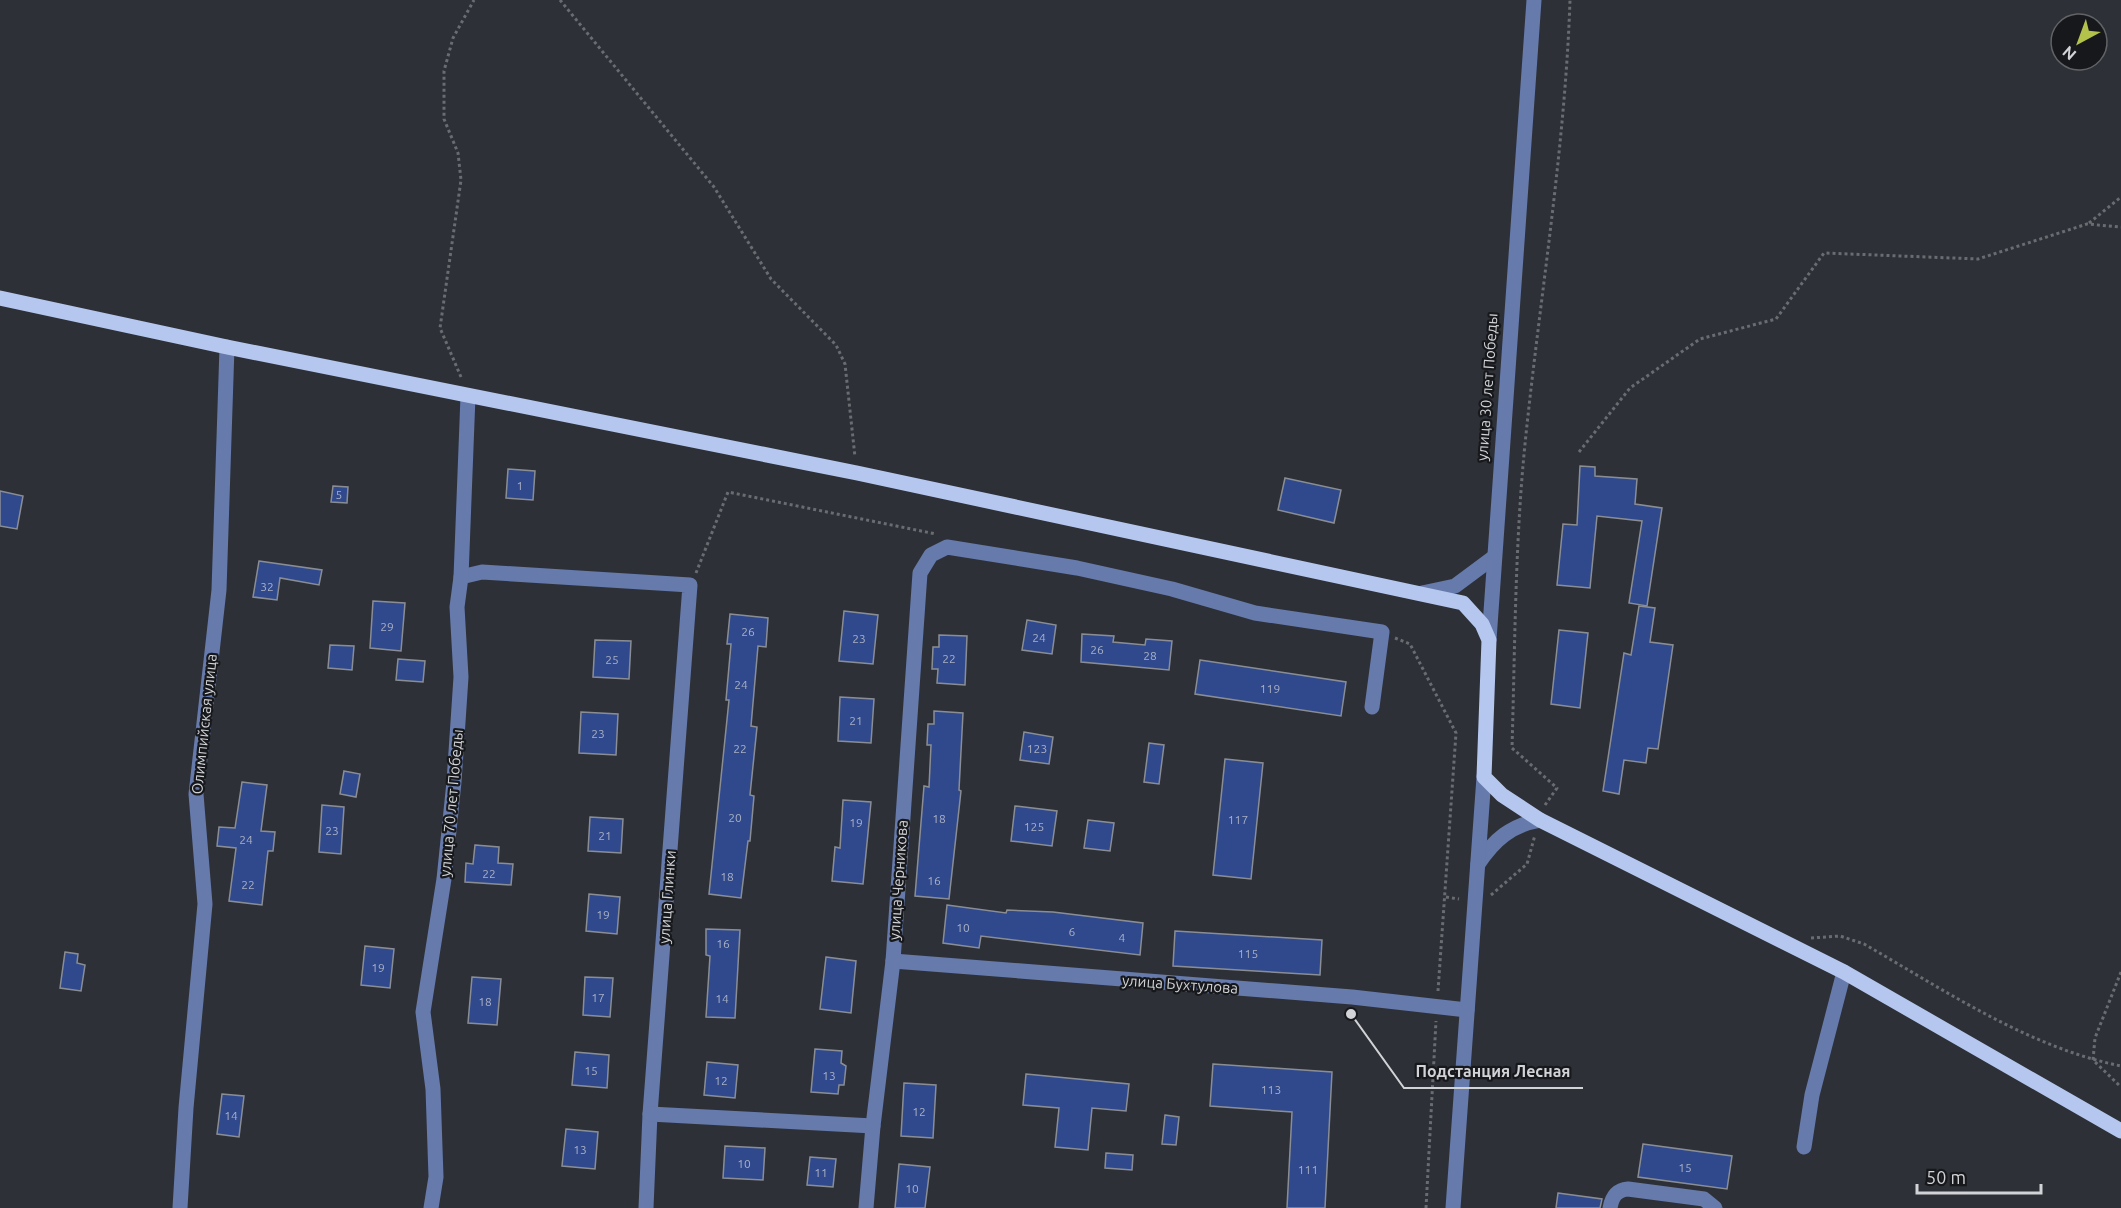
<svg xmlns="http://www.w3.org/2000/svg" width="2121" height="1208" viewBox="0 0 2121 1208" font-family="Ubuntu,sans-serif">
	<style>
		.building { fill: #30498c; stroke: #8a8e94; stroke-width: 1.5 }
		.lines { fill: none; stroke-linecap: round; stroke-linejoin: round }
		.path { stroke: #696c71; stroke-width: 3; stroke-dasharray: 3 3; stroke-linecap: butt }
		.minor { stroke: #667aab; stroke-width: 15 }
		.major { stroke: #b5c7ef; stroke-width: 15 }
		.labels { text-anchor: middle; dominant-baseline: central; stroke-width: 4.5; stroke-linejoin: round; paint-order: stroke }
		.number-label { font-size: 12px; fill: #a9b0c4 }
		.street-label { font-size: 15px; fill: #d1d3d6; stroke: #17181b }
		.leader { fill: none; stroke: #d1d3d6; stroke-width: 2 }
		.callout-dot { fill: #d1d3d6; stroke: #17181b; stroke-width: 2 }
		.callout-label { font-size: 16px; text-anchor: middle; font-weight: bold; fill: #d1d3d6; stroke: #17181b; stroke-width: 4.5; stroke-linejoin: round; paint-order: stroke }
	</style>
	<rect width="100%" height="100%" fill="#2d3036"/>
	<g class="building">
		<polygon points="1580,466 1595,467 1595,476 1637,479 1635,504 1662,508 1647,606 1629,603 1642,521 1597,516 1590,588 1557,585 1563,524 1577,525"/>
		<polygon points="508,469 535,471 533,500 506,498"/>
		<polygon points="1285,478 1341,490 1334,523 1278,510"/>
		<polygon points="333,486 348,487 347,503 331,502"/>
		<polygon points="0,491 23,496 17,529 0,526"/>
		<polygon points="259,561 322,570 319,585 280,578 277,600 253,597"/>
		<polygon points="373,601 405,603 401,651 370,648"/>
		<polygon points="1639,606 1655,608 1650,642 1673,645 1658,749 1648,748 1646,763 1624,760 1619,794 1603,791 1624,653 1631,655"/>
		<polygon points="844,611 878,615 873,664 839,661"/>
		<polygon points="730,614 768,618 766,647 758,646 751,726 757,727 750,795 754,796 750,841 748,841 741,898 709,894 729,700 726,700 731,644 727,644"/>
		<polygon points="1027,620 1056,625 1052,654 1022,650"/>
		<polygon points="1559,630 1588,633 1580,708 1551,704"/>
		<polygon points="1082,634 1114,636 1113,642 1145,645 1146,639 1172,641 1169,670 1081,662"/>
		<polygon points="939,635 967,636 965,685 937,683 938,669 932,669 933,647 939,647"/>
		<polygon points="595,640 631,641 629,679 593,677"/>
		<polygon points="330,645 354,646 352,670 328,668"/>
		<polygon points="398,659 425,661 423,682 396,680"/>
		<polygon points="1200,660 1346,682 1341,716 1195,694"/>
		<polygon points="840,697 874,699 871,743 838,741"/>
		<polygon points="934,711 963,713 959,790 961,791 949,899 915,896 924,786 929,787 931,745 927,745 928,724 934,724"/>
		<polygon points="581,712 618,714 616,755 579,753"/>
		<polygon points="1024,732 1053,737 1049,764 1020,760"/>
		<polygon points="1149,743 1164,745 1159,784 1144,782"/>
		<polygon points="1225,759 1263,763 1251,879 1213,875"/>
		<polygon points="344,771 360,774 356,797 340,794"/>
		<polygon points="242,782 267,785 261,831 275,832 273,851 268,851 262,905 229,901 236,848 217,846 219,827 235,828"/>
		<polygon points="843,800 871,802 863,884 832,881 835,847 840,848"/>
		<polygon points="322,805 344,807 341,854 319,852"/>
		<polygon points="1015,806 1057,811 1052,846 1011,841"/>
		<polygon points="590,817 623,819 621,853 588,851"/>
		<polygon points="1088,820 1114,823 1110,851 1084,848"/>
		<polygon points="475,845 499,847 498,863 513,864 511,885 465,882 466,863 473,864"/>
		<polygon points="589,894 620,897 617,934 586,931"/>
		<polygon points="947,905 1006,913 1007,910 1053,912 1143,923 1140,955 981,936 979,948 943,943"/>
		<polygon points="706,929 740,930 735,1018 706,1017 710,956 706,955"/>
		<polygon points="1175,931 1322,940 1320,975 1173,966"/>
		<polygon points="365,946 394,949 390,988 361,985"/>
		<polygon points="65,952 78,954 77,963 85,965 81,991 60,988"/>
		<polygon points="826,957 856,961 851,1013 820,1009"/>
		<polygon points="472,977 501,979 497,1025 468,1023"/>
		<polygon points="585,977 613,978 610,1017 583,1015"/>
		<polygon points="815,1049 842,1051 841,1063 846,1066 844,1085 839,1085 838,1094 811,1092"/>
		<polygon points="575,1052 609,1055 607,1088 572,1085"/>
		<polygon points="707,1062 738,1065 735,1098 704,1095"/>
		<polygon points="1213,1064 1332,1072 1325,1208 1287,1208 1292,1112 1210,1106"/>
		<polygon points="1026,1074 1129,1084 1126,1111 1092,1108 1088,1150 1055,1147 1059,1108 1023,1105"/>
		<polygon points="904,1083 936,1085 933,1138 901,1136"/>
		<polygon points="222,1094 244,1096 239,1137 217,1134"/>
		<polygon points="1165,1115 1179,1117 1176,1145 1162,1144"/>
		<polygon points="566,1129 598,1132 595,1169 562,1166"/>
		<polygon points="1643,1144 1732,1156 1727,1189 1638,1177"/>
		<polygon points="725,1146 765,1148 763,1180 723,1178"/>
		<polygon points="1106,1153 1133,1155 1132,1170 1105,1168"/>
		<polygon points="810,1157 836,1159 833,1187 807,1185"/>
		<polygon points="899,1164 930,1167 925,1208 895,1208"/>
		<polygon points="1558,1193 1602,1199 1600,1208 1556,1208"/>
	</g>
	<g class="lines">
		<g class="path">
			<polyline points="560,0 714,187 771,279 836,345 845,364 855,457"/>
			<polyline points="2089,223 2121,197"/>
			<polyline points="461,377 440,328 461,180 458,153 444,119 444,71 453,38 474,0"/>
			<polyline points="1579,452 1630,388 1700,339 1776,319 1824,253 1978,259 2087,224 2121,227"/>
			<polyline points="696,573 728,492 936,534"/>
			<polyline points="1395,638 1410,644 1456,733 1438,991"/>
			<path d="M1545,805L1557,788L1512,748C1515,647 1515,544 1525,444C1540,296 1565,149 1570,0"/>
			<polyline points="1491,895 1527,864 1535,835"/>
			<polyline points="1446,897 1459,899"/>
			<path d="M1811,938L1840,936L1864,944C1946,991 2028,1047 2121,1066"/>
			<polyline points="2121,972 2095,1038 2093,1060 2121,1087"/>
			<polyline points="1426,1208 1436,1021"/>
		</g>
		<g class="minor">
			<polyline points="461,577 482,572 690,585 650,1114 646,1208"/>
			<polyline points="1422,593 1455,586 1494,557"/>
			<polyline points="1489,640 1534,0"/>
			<path d="M1478,864C1494,840 1511,825 1540,820"/>
			<polyline points="893,961 1352,997 1467,1010"/>
			<polyline points="650,1114 873,1126"/>
			<polyline points="1804,1147 1812,1095 1844,972"/>
			<polyline points="180,1208 186,1108 205,904 196,794 219,590 227,347"/>
			<polyline points="431,1208 436,1177 433,1089 423,1012 444,879 454,782 461,677 457,607 461,577 468,396"/>
			<polyline points="866,1208 873,1126 893,961 920,573 931,555 947,547 1077,568 1172,589 1255,613 1382,632 1372,707"/>
			<polyline points="1453,1208 1484,777"/>
			<path d="M1610,1208C1612,1197 1616,1190 1628,1189L1704,1199L1715,1208"/>
		</g>
		<polyline class="major" points="0,298 227,347 857,473 1463,603 1482,624 1489,640 1484,777 1502,795 1540,820 1844,972 2121,1131"/>
	</g>
	<g class="labels">
		<g class="number-label">
			<text x="520" y="485">1</text>
			<text x="339" y="494">5</text>
			<text x="267" y="586">32</text>
			<text x="387" y="626">29</text>
			<text x="748" y="631">26</text>
			<text x="1039" y="637">24</text>
			<text x="859" y="638">23</text>
			<text x="1097" y="649">26</text>
			<text x="1150" y="655">28</text>
			<text x="949" y="658">22</text>
			<text x="612" y="659">25</text>
			<text x="741" y="684">24</text>
			<text x="1270" y="688">119</text>
			<text x="856" y="720">21</text>
			<text x="598" y="733">23</text>
			<text x="740" y="748">22</text>
			<text x="1037" y="748">123</text>
			<text x="735" y="817">20</text>
			<text x="939" y="818">18</text>
			<text x="1238" y="819">117</text>
			<text x="856" y="822">19</text>
			<text x="1034" y="826">125</text>
			<text x="332" y="830">23</text>
			<text x="605" y="835">21</text>
			<text x="246" y="839">24</text>
			<text x="489" y="873">22</text>
			<text x="727" y="876">18</text>
			<text x="934" y="880">16</text>
			<text x="248" y="884">22</text>
			<text x="603" y="914">19</text>
			<text x="963" y="927">10</text>
			<text x="1072" y="931">6</text>
			<text x="1122" y="937">4</text>
			<text x="723" y="943">16</text>
			<text x="1248" y="953">115</text>
			<text x="378" y="967">19</text>
			<text x="598" y="997">17</text>
			<text x="722" y="998">14</text>
			<text x="485" y="1001">18</text>
			<text x="591" y="1070">15</text>
			<text x="829" y="1075">13</text>
			<text x="721" y="1080">12</text>
			<text x="1271" y="1089">113</text>
			<text x="919" y="1111">12</text>
			<text x="231" y="1115">14</text>
			<text x="580" y="1149">13</text>
			<text x="744" y="1163">10</text>
			<text x="1685" y="1167">15</text>
			<text x="1308" y="1169">111</text>
			<text x="821" y="1172">11</text>
			<text x="912" y="1188">10</text>
		</g>
		<g class="street-label">
			<text transform="translate(1487 387) rotate(-86)">улица 30 лет Победы</text>
			<text transform="translate(204 724) rotate(-84)">Олимпийская улица</text>
			<text transform="translate(451 803) rotate(-85)">улица 70 лет Победы</text>
			<text transform="translate(898 880) rotate(-86)">улица Черникова</text>
			<text transform="translate(667 897) rotate(-86)">улица Глинки</text>
			<text transform="translate(1180 984) rotate(4)">улица Бухтулова</text>
		</g>
	</g>
	<path class="leader" d="M1351 1014L1404 1088H1583"/>
	<circle class="callout-dot" cx="1351" cy="1014" r="6"/>
	<g class="callout-label">
		<text x="1493" y="1077">Подстанция Лесная</text>
	</g>
	<g transform="translate(2079 42) rotate(221)"><circle r="28" fill="#17181b" stroke="#616366" stroke-width="1.5"/>
	<path d="M0-4.5L10 22L0 15L-10 22Z" fill="#b3c24b"/>
	<text y="-9" font-size="16" font-weight="bold" text-anchor="middle" fill="#d1d3d6">N</text>
	</g>
	<path d="M1917 1184v9h124v-9" fill="none" stroke="#d1d3d6" stroke-width="3"/>
	<text x="1926" y="1184" font-size="18" fill="#d1d3d6" stroke="#17181b" stroke-width="4.5" paint-order="stroke">50 m</text>
</svg>
